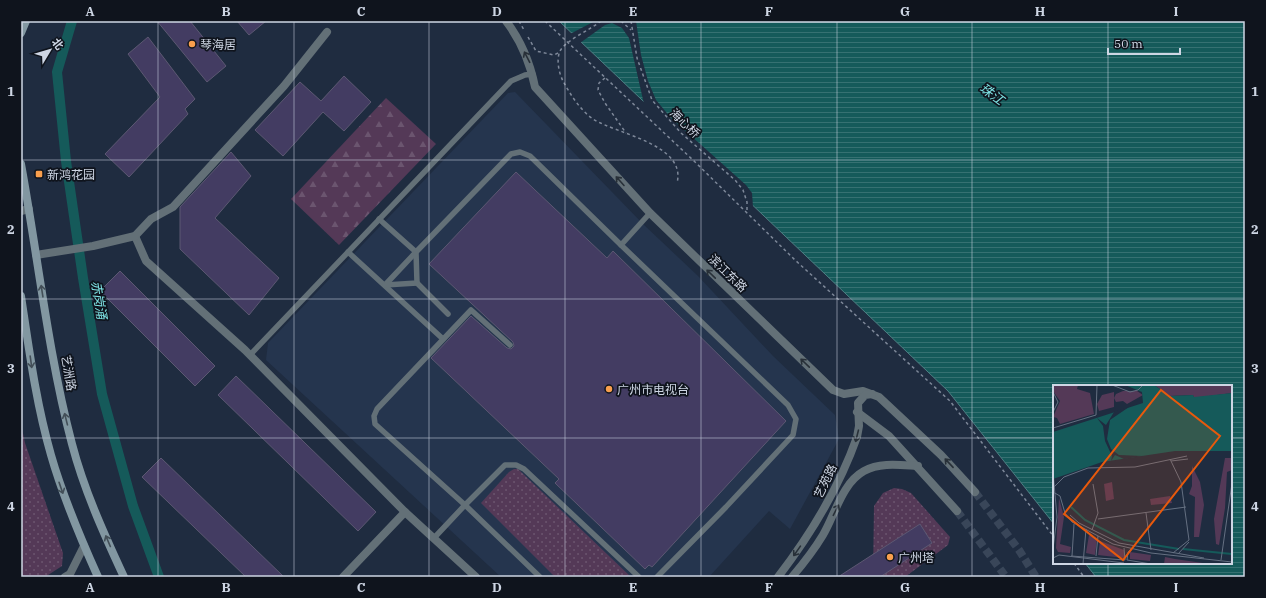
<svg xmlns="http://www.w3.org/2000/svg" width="1266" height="598" viewBox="0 0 1266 598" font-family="'IBM Plex Serif','Noto Sans SC',serif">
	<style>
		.built { fill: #25354e }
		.grass { fill: url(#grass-dots) }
		.forest { fill: url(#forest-firs) }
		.water { fill: url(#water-rules); stroke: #4c7f83 }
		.pier { fill: #1f2c40 }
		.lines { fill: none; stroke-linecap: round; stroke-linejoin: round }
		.canal { stroke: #155a5a; stroke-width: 10 }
		.building { fill: #433c62; stroke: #5c5872 }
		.tertiary-tunnel { stroke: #394659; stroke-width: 8; stroke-dasharray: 8 4; stroke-linecap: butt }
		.path { stroke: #7e8899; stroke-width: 1.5; stroke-dasharray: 3 3; stroke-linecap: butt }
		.service { stroke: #637077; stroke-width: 5.5 }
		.minor { stroke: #637077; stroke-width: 8 }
		.tertiary { stroke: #637077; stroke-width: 8 }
		.secondary { stroke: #8297a1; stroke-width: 8 }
		.oneway { stroke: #283038 }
		.oneway2 { stroke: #434f58 }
		.grid { fill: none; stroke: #ced6e4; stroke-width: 1; stroke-opacity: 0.55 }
		.poi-dot { fill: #f99f4d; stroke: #0f141d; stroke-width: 1.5 }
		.labels { text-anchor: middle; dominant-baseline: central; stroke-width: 3.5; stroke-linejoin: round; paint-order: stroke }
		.poi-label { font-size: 12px; fill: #ced6e4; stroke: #0f141d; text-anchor: start }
		.street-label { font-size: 12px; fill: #ced6e4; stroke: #0f141d }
		.water-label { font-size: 13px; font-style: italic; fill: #7fe4e5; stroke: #0f141d }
		.inset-river { fill: none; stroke: #155a5a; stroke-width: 2 }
		.inset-road { fill: none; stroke: #657082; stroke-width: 1 }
		.view { fill: #e8590c; fill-opacity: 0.15; stroke: #e8590c; stroke-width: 2 }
		.inset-edge { fill: none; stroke: #ced6e4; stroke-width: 2 }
		.neatline { fill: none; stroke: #ced6e4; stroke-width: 1.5 }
		.grid-label { font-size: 13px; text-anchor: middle; font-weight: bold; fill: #ced6e4 }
	</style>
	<defs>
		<pattern id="grass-dots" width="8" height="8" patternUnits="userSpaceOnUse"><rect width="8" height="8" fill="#543957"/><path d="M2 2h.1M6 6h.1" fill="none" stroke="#6b556f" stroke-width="1.8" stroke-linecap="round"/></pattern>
		<pattern id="forest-firs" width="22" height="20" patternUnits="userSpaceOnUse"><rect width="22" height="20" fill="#543957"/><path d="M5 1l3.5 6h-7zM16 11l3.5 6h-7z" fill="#6b556f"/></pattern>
		<pattern id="water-rules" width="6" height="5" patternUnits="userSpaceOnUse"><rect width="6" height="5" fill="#155a5a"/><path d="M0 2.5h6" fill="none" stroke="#367172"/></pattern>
	</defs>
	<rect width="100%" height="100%" fill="#1f2c40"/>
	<polygon class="built" points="515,92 643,224 698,276 773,356 835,415 839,439 790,529 769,511 709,577 501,577 266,360 268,343 508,93"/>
	<g class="grass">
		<polygon points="21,424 25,443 63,553 62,566 45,577 21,577"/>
		<polygon points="514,469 518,469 631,577 555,577 481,503 509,472"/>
		<polygon points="894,488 902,489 911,493 950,537 948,545 905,577 873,577 874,506 883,493"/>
	</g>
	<polygon class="forest" points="386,98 436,144 339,245 291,199"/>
	<polygon class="water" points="559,21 1245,21 1245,577 1096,577 1085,563 1231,563 1231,386 1054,386 1054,524 948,391"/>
	<polygon class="pier" points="595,21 636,21 641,55 648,81 656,100 671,118 746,185 752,193 753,207 644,104 629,38 622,28 612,23 605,25 580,43 570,34"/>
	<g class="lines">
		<polyline class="canal" points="72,21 57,72 66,161 83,278 102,394 133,506 159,577"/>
	</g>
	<g class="building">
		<polygon points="157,21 190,21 226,66 207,82"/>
		<polygon points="237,21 266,21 249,35"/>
		<polygon points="148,37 195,99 185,109 188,114 129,177 105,154 160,97 128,54"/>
		<polygon points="344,76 371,102 344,131 323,112 283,156 255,130 300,82 321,101"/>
		<polygon points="231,152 251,176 215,218 279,278 249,315 180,249 180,207"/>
		<polygon points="516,172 607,258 613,251 786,421 652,567 649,565 645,569 555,483 559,479 431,358 471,316 507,348 511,349 514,346 513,342 429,264"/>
		<polygon points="120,271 215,366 195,386 100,291"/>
		<polygon points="236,376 376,512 358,531 218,395"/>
		<polygon points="161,458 284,577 246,577 142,477"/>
		<polygon points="920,524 932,543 880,577 838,577"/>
	</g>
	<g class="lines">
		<g class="tertiary-tunnel">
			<polyline points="975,492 1019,550 1036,577"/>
			<polyline points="957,511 1006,577"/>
		</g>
		<g class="path">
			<polyline points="519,21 524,30"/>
			<polyline points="545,21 694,161 795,260 950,401 1054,537"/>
			<path d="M601,21C590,30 566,40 560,51C556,60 559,73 563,81C570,94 580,110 593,119C616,134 687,144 677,183"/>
			<polyline points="621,21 631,30"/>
			<polyline points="631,21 637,58 652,100 681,133 735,180 743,190 747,202 747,213"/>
			<polyline points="528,37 536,51 554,55 560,52"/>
			<polyline points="605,78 599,83 598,90 605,103 626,133"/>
			<polyline points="1074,563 1084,577"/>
		</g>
		<g class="service">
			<polyline points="650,213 621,245 788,405 796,419 793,435 726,507 657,577"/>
			<polyline points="379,219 416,252 385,285"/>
			<polyline points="348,252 443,339"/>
			<polyline points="417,283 448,314"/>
			<polyline points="385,285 417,283 416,252 511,154 520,152 530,156 621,245"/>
			<polyline points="250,355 511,81 525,75 533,74"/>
			<polyline points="434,538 465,505 375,424 374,416 377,409 471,310 510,345"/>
			<polyline points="540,577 465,505 505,465 516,465 524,469 639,577"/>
		</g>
		<g class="minor">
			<polyline points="135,236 146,261 245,350 405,512 476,577"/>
			<polyline points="36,255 93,246 135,236 151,219 173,207 284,86 327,32"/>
			<polyline points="65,577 70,574 84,546"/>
			<polyline points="343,577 405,512"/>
		</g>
		<g class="tertiary">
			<path d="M506,21C522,42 530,62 535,87L650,213L833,390L844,394L863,391L879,397L941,455L975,492"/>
			<polyline points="21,211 29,209"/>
			<polyline points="857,412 889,436 957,511"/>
			<path d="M778,577C811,534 839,488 857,437L859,426L858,403L865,395L872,394"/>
			<path d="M792,577C803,564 814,550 823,535C835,515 842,483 864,471C880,462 900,465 918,466"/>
		</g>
		<g class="secondary">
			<polyline points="21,33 26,21"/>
			<path d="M21,164C38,257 48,353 72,444C84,490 104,534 124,577"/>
			<path d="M21,296C29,349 36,403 51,455C63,497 80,537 98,577"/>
		</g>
	</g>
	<defs><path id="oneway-shaft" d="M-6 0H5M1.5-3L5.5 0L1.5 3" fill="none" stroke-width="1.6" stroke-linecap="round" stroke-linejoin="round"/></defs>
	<g class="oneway">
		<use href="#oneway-shaft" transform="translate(527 57) rotate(-117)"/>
		<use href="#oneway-shaft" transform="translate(620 181) rotate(-132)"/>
		<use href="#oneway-shaft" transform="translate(711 274) rotate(-136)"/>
		<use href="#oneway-shaft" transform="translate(805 363) rotate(-136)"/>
		<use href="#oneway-shaft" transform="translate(857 436) rotate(104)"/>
		<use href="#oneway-shaft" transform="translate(949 463) rotate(-133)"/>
		<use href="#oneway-shaft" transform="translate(836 510) rotate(-63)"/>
		<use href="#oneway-shaft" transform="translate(797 551) rotate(125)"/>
	</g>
	<g class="oneway2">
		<use href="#oneway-shaft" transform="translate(42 291) rotate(-99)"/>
		<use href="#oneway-shaft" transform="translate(31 362) rotate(82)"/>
		<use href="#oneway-shaft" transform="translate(66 419) rotate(-104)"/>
		<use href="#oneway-shaft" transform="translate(61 488) rotate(71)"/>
		<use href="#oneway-shaft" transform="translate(108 541) rotate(-113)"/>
	</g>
	<path class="grid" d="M158,21V577M294,21V577M429,21V577M565,21V577M701,21V577M837,21V577M972,21V577M1108,21V386M21,160H1245M21,299H1245M21,438H1054M1231,438H1245M1108,563V577"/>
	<g class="poi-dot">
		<circle cx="192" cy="44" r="4"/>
		<rect x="35" y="170" width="8" height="8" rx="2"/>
		<circle cx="609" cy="389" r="4"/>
		<circle cx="890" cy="557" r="4"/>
	</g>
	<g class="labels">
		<g class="poi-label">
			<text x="200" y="44">琴海居</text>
			<text x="47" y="174">新鸿花园</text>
			<text x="617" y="389">广州市电视台</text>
			<text x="898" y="557">广州塔</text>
		</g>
		<g class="street-label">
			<text transform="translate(685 123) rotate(44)">海心桥</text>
			<text transform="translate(728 273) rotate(44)">滨江东路</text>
			<text transform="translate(69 373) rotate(80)">艺洲路</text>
			<text transform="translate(825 481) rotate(-64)">艺苑路</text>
		</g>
		<g class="water-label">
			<text transform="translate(992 94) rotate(36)">珠江</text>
			<text transform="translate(99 300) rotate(81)">赤岗涌</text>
		</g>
	</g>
	<g transform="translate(1053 385)">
		<rect width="179" height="179" fill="#1f2c40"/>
		<path d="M0,0H25L24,4L37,8L41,29L7,39L4,33L0,32L7,16L0,6ZM101,0H179V8L141,13L140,10L117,11ZM70,6H84L90,10L74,19L70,16L71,11L70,16L63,17L61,13V22L46,26L44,19L49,10L61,7V13L63,9ZM172,73H178L179,85L174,87L172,123L166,160L163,159L161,134ZM139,81L147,97L151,120L146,152H141L142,112L136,109L139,101ZM117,111L119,118L98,120L97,114ZM6,113L11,132L7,159L18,162L17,168L5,167L3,163ZM36,150L44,154L42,170L33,168ZM47,156L71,165V173L45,170ZM77,167L98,170L97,176L77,174ZM112,172L122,174L157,179H111Z" fill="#543957"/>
		<path d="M59,97L61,114L53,116L51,99Z" fill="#543957"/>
		<path d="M72,0H101L117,11L140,10L141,12L179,8V66H122L49,77L0,94V47L90,18L89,7Z" fill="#155a5a"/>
		<path d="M76,22L57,35L54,54L58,64L66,70L90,71L71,74L62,70L58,76L59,71L52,56L50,41L44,33L53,40L61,27Z" fill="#1f2c40"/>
		<path class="inset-river" d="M18,122L32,135L71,155L126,164M130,164L179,169"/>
		<path class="inset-road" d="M59,0L77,7L85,5L90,0M0,7L5,17L0,27M0,43L43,30L44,0M117,74L128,97L136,155L120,168M118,76L135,74M0,87L4,132L0,164M1,102L11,92L35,83L82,82L134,71M0,107L7,111L12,128L19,137L60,159L98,168L179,177M0,118V135M93,128L98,165M17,130L26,138L66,158L151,173M45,134L133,122M39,145L45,128L40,99M78,164L75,167L74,175L98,179M125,169L136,157M18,171L72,175L71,163M19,171L21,139M43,171L45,151M0,173L6,170L71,178M168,175L179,98M30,179L33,144"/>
		<path class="view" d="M108,5L167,51L70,175L11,129Z"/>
		<rect width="179" height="179" class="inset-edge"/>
	</g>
	<rect width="1266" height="598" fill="none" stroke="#0f141d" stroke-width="44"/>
	<g transform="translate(50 50) rotate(52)" stroke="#0f141d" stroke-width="3" paint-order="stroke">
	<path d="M0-3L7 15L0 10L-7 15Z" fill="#ced6e4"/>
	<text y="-6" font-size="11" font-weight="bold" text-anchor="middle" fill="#ced6e4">北</text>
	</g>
	<path d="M1108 48v6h72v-6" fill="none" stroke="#ced6e4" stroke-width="2"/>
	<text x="1114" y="48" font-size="12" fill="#ced6e4" stroke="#0f141d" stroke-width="3" paint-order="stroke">50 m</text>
	<rect x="22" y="22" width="1222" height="554" class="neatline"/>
	<g class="grid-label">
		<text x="90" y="16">A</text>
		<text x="226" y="16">B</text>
		<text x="361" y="16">C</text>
		<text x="497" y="16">D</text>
		<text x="633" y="16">E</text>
		<text x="769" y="16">F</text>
		<text x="905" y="16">G</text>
		<text x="1040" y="16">H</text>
		<text x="1176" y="16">I</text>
		<text x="11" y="96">1</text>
		<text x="1255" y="96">1</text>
		<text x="11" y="234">2</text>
		<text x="1255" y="234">2</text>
		<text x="11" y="373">3</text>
		<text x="1255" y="373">3</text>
		<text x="11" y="511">4</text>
		<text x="1255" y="511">4</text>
		<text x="90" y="592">A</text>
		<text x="226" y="592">B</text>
		<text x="361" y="592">C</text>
		<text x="497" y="592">D</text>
		<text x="633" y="592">E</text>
		<text x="769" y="592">F</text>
		<text x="905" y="592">G</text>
		<text x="1040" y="592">H</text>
		<text x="1176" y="592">I</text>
	</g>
</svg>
